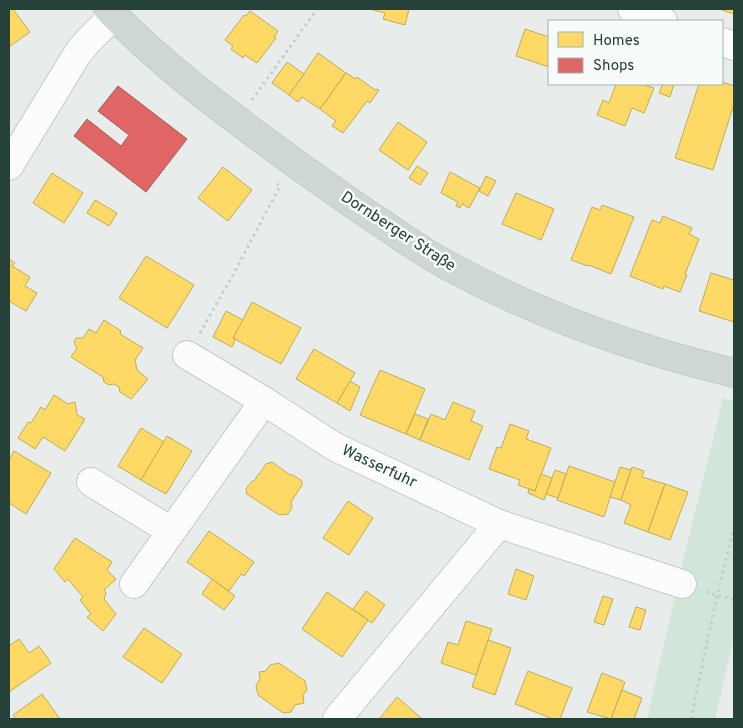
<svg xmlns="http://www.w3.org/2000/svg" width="743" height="728" viewBox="0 0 743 728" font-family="Overpass,sans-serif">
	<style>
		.green { fill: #d1e6d8 }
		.homes { fill: #ffd966; stroke: #bdac59 }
		.shops { fill: #e06666; stroke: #a85b59 }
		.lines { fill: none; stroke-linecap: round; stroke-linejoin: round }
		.minor-casing { stroke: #c5cac8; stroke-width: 30 }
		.major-casing { stroke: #c3ccc9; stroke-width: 30 }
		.path { stroke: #c3ccca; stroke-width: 3; stroke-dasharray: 2.5 4; stroke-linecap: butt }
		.minor { stroke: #fcfcfc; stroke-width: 28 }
		.major { stroke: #cfd7d5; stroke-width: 28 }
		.labels { text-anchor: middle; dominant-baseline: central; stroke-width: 5; stroke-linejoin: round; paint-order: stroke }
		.street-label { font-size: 16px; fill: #24423a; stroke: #f7fbf9 }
	</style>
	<rect width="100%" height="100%" fill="#e8edeb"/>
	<polygon class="green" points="723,398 734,400 734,637 715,719 647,719 682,565"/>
	<g class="homes">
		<polygon points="9,9 13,9 30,32 9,47"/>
		<polygon points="370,9 409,9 405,25 383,19 385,13"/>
		<polygon points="719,9 734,9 734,14"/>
		<polygon points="250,11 278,31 274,37 276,38 257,63 245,55 243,58 231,49 233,46 225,40 244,15 246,16"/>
		<polygon points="525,29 549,37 549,67 516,56"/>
		<polygon points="318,53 346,73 320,109 302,97 298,102 289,95"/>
		<polygon points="287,62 304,74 289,95 272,83"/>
		<polygon points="346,73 356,79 357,77 375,90 376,89 379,90 370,103 367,101 343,133 332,126 336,121 320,109"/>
		<polygon points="722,82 734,86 734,104 713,170 675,158 699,84 722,84"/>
		<polygon points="616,84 641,84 654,88 644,113 632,108 625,126 597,115 603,100 609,103"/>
		<polygon points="663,84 674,84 670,97 659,93"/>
		<polygon points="398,122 427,142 408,170 379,150"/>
		<polygon points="417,166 428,173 420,185 409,178"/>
		<polygon points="223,167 252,190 228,221 198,198"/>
		<polygon points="450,172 480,188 469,208 462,204 460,208 456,206 458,202 441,193"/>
		<polygon points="52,173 83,193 64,223 33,203"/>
		<polygon points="486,176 496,181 488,196 479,191"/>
		<polygon points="516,193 554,209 541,240 502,224"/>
		<polygon points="95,200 117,213 109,226 87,213"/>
		<polygon points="602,205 634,217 611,274 589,265 588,266 571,260 592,207 600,210"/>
		<polygon points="663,216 692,228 689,234 699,239 685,274 687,275 680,292 664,286 663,289 630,276 652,220 660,223"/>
		<polygon points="146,256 194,285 167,328 119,298"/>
		<polygon points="9,259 15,263 12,266 30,277 25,286 37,293 26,311 9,301"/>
		<polygon points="711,273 734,280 734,322 699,311"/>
		<polygon points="252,302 301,328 281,364 233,338"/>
		<polygon points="226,311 243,320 233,338 235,340 232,347 213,337"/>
		<polygon points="104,320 121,331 120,334 143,348 135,360 137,370 148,379 131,399 120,392 119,387 114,384 109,385 104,382 103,377 71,357 77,348 74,342 76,338 83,338 89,329 96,333"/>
		<polygon points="314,349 355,373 337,403 296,379"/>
		<polygon points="380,370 425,389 406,434 360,415"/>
		<polygon points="350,381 360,387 350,411 337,403"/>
		<polygon points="54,395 68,404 75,402 77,415 85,419 65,451 43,437 35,449 18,438 28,422 31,423 41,407 45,410"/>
		<polygon points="453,402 475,411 471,421 483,426 469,460 420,440 431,414 445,420"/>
		<polygon points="415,414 428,419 420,440 406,434"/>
		<polygon points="510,424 529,431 526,439 551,448 535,491 518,485 520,480 489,469 497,447 501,448"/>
		<polygon points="141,428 164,442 141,480 118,466"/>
		<polygon points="167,436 192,451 166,494 141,480"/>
		<polygon points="14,451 51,473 26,514 9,503 9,460"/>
		<polygon points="272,462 290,475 293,475 302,481 302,485 291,502 292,508 288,514 279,515 247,494 246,489 252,481 254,481 266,464"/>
		<polygon points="569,466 615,482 604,517 557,500"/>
		<polygon points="620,467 631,470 621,500 610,497"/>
		<polygon points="632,467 644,471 642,477 665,484 648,532 624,523 631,505 621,500"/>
		<polygon points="555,470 566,474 558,498 546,494"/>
		<polygon points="541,474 552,478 544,500 528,493 529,489 535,491"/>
		<polygon points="665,484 688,492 670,540 648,532"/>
		<polygon points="348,501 373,518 349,555 323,538"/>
		<polygon points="209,531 254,562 244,576 241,574 229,591 187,562"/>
		<polygon points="75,538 112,562 107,570 116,579 104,590 106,593 104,599 116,614 103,631 87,617 91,614 80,600 83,597 68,579 65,582 54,569"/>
		<polygon points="516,569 534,576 526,600 508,594"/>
		<polygon points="212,579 235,596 224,610 202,594"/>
		<polygon points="366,591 385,605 372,623 353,609"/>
		<polygon points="327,592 368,620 342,657 302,629"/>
		<polygon points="603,596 613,599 604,625 594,622"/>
		<polygon points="636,607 646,610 640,630 629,627"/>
		<polygon points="466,621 492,629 476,675 441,663 448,642 458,645"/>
		<polygon points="144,628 182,654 162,683 123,657"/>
		<polygon points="19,639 29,653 39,646 51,663 9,692 9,646"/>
		<polygon points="488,640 511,648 495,695 472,687"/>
		<polygon points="279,663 305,681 307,690 303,695 304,703 295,705 291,712 283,713 258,695 256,686 260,679 259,672 266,671 270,665"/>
		<polygon points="528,671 572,688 560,719 553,719 515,704"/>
		<polygon points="602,673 625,682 611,719 587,712"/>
		<polygon points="622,690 642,698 634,719 611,719"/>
		<polygon points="42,694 60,719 16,719 13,715"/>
		<polygon points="397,697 421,718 420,719 379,719"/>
	</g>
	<polygon class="shops" points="118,86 187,139 146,192 74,136 87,119 121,146 129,135 98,111"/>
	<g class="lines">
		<g class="minor-casing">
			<g id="minor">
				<polyline points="632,9 663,21"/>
				<polyline points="722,42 734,46"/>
				<polyline points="9,166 78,53 88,41 114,15"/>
				<polyline points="187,355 264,401"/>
				<polyline points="91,482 171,531"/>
				<polyline points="134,584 264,401 335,447 499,524 682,584"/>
				<polyline points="337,719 499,524"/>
			</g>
		</g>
		<g class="major-casing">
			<path id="major" d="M108,9C156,60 214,103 270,145C305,170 339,195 375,219C398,234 421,251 445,264C538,315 631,348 734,373"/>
		</g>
		<g class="path">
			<polyline points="252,100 317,9"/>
			<polyline points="200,333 234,273 280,186 277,184"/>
			<polyline points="706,592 734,600"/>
			<polyline points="691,719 717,595 734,528"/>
		</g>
		<use href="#minor" class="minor"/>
		<use href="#major" class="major"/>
	</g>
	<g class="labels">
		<g class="street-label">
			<text transform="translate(398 232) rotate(33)">Dornberger Straße</text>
			<text transform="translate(379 467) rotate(25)">Wasserfuhr</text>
		</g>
	</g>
	<rect width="743" height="728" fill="none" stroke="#24423a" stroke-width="20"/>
	<rect x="548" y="20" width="175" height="65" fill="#f7fbf9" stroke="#a3b1ad"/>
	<rect x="558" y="32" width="25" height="15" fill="#ffd966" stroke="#a3b1ad"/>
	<text x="593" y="45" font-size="15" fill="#24423a">Homes</text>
	<rect x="558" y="58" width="25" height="15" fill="#e06666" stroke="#a3b1ad"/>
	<text x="593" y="70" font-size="15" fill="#24423a">Shops</text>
</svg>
